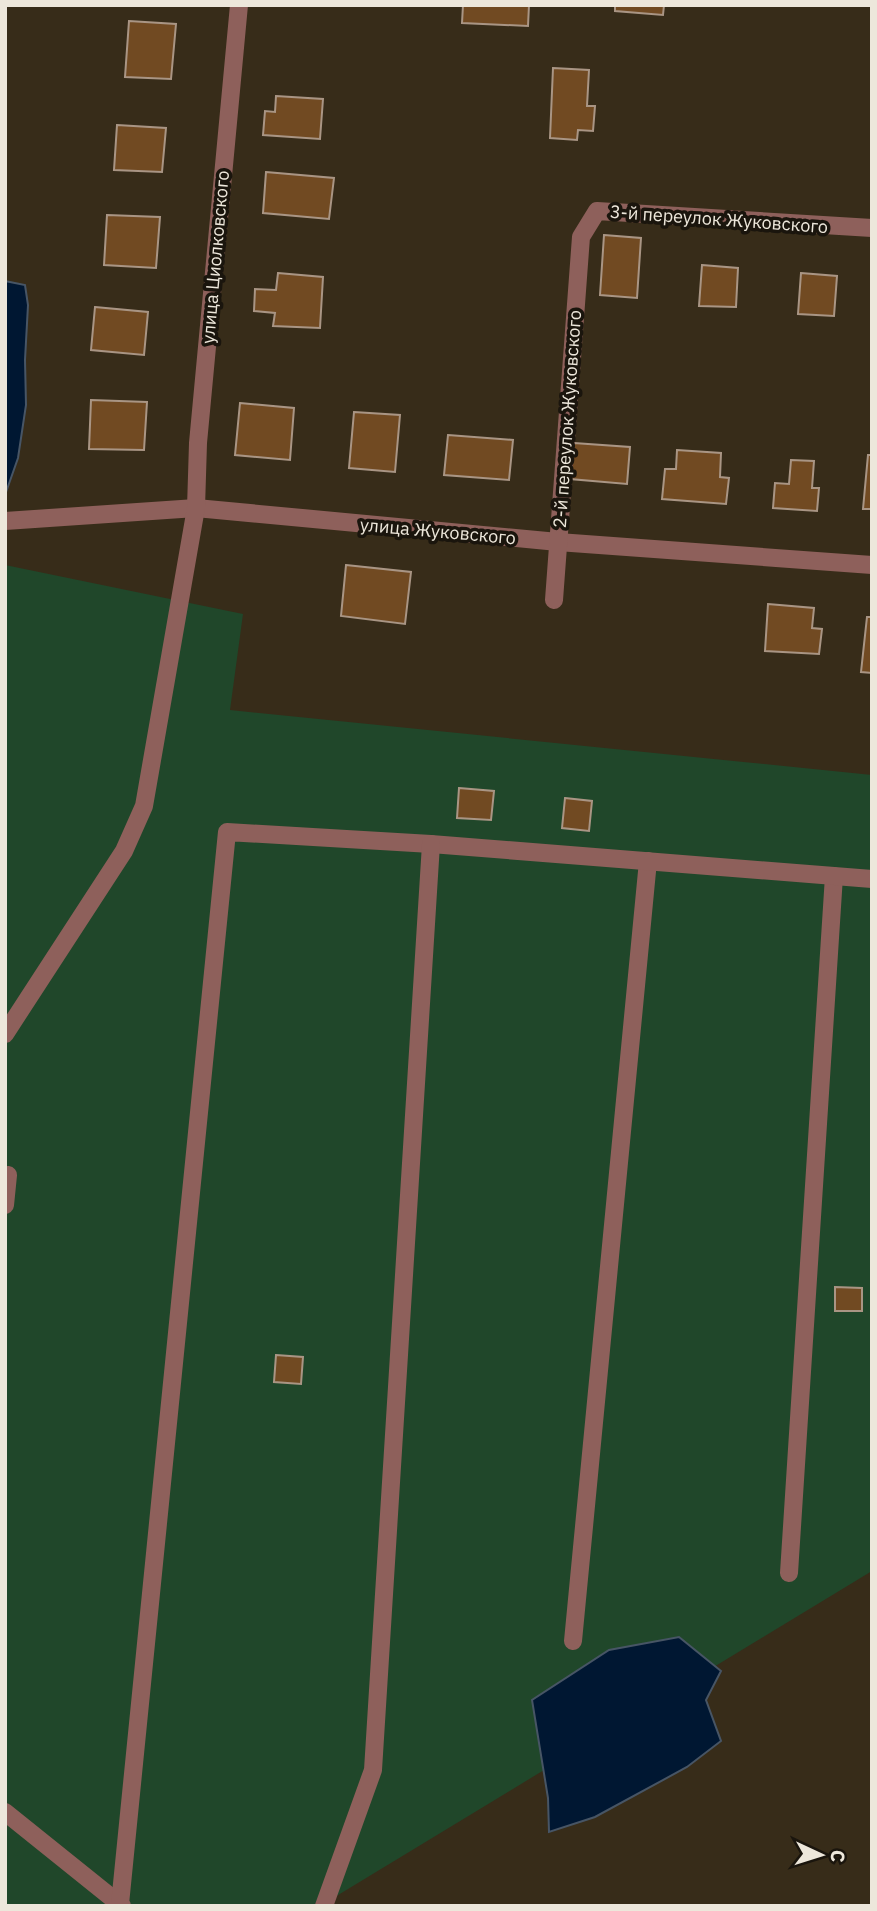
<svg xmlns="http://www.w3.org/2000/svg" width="877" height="1911" viewBox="0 0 877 1911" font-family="'IBM Plex Sans',sans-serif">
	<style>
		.green { fill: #20472a }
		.water { fill: #001732; stroke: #475565; stroke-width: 2 }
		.building { fill: #714a22; stroke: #a99584; stroke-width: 2 }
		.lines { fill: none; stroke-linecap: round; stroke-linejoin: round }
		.minor { stroke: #8e605b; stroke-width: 18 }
		.labels { text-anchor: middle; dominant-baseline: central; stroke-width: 7; stroke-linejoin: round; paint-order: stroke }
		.street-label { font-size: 18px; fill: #ede7db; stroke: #1a150d }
	</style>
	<rect width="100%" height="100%" fill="#372c19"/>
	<polygon class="green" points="5,565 243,614 230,710 872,775 872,1571 320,1906 5,1906"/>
	<g class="water">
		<polygon points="5,281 25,285 28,305 25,360 26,405 18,458 5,495"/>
		<polygon points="679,1637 721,1671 706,1700 721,1741 687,1767 595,1817 549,1832 548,1798 532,1700 609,1650"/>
	</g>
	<g class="building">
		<polygon points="463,5 529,5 528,26 462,23"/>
		<polygon points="615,5 664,5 663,15 615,11"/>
		<polygon points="129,21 176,24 171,79 125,77"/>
		<polygon points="553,68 589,70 587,106 595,106 593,131 578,130 577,140 550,138"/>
		<polygon points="276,96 323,99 320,139 263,135 265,111 275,112"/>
		<polygon points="117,125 166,128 162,172 114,170"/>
		<polygon points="266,172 334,178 329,219 263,213"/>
		<polygon points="107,215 160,217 156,268 104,265"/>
		<polygon points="604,235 641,238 637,298 600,295"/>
		<polygon points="702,265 738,268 736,307 699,306"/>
		<polygon points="278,273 323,277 320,328 273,326 275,313 254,311 255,289 276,290"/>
		<polygon points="801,273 837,276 834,316 798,314"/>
		<polygon points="95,307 148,312 144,355 91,350"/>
		<polygon points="91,400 147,402 144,450 89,449"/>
		<polygon points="240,403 294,408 290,460 235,455"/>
		<polygon points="354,412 400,415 395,472 349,468"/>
		<polygon points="448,435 513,440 509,480 444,475"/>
		<polygon points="574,443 630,447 627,484 570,479"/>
		<polygon points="677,450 721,453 720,477 729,478 726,504 662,499 665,469 676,469"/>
		<polygon points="868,455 872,455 872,509 863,509"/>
		<polygon points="791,460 814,461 812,488 819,488 817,511 773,508 775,483 789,484"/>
		<polygon points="346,565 411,572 405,624 341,616"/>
		<polygon points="768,604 814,608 812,628 822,629 819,654 765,651"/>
		<polygon points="867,617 872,617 872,673 861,672"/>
		<polygon points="459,788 494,791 491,820 457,818"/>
		<polygon points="565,798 592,801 589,831 562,828"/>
		<polygon points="835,1287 862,1288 862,1311 835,1311"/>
		<polygon points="276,1355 303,1357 301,1384 274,1382"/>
	</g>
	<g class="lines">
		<g class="minor">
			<polyline points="5,521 196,508 558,542 872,565"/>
			<polyline points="554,600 581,237 597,211 872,228"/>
			<polyline points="5,1034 124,851 144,806 196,508 198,443 239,5"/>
			<polyline points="5,1205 8,1175"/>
			<polyline points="789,1573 834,876"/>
			<polyline points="573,1641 648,861"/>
			<polyline points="5,1812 122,1906"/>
			<polyline points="120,1904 227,832 431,844 872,879"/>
			<polyline points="324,1906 373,1770 431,844"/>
		</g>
	</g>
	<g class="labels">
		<g class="street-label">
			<text transform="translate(719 219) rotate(4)">3-й переулок Жуковского</text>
			<text transform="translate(215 257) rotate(-85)">улица Циолковского</text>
			<text transform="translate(567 419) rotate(-86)">2-й переулок Жуковского</text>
			<text transform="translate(438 531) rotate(5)">улица Жуковского</text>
		</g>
	</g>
	<rect width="877" height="1911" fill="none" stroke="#ede7db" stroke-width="14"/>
	<g transform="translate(821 1855) rotate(94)" stroke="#1a150d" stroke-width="5" paint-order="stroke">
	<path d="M0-5L12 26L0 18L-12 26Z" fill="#ede7db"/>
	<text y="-10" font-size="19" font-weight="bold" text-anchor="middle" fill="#ede7db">С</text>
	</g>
</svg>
